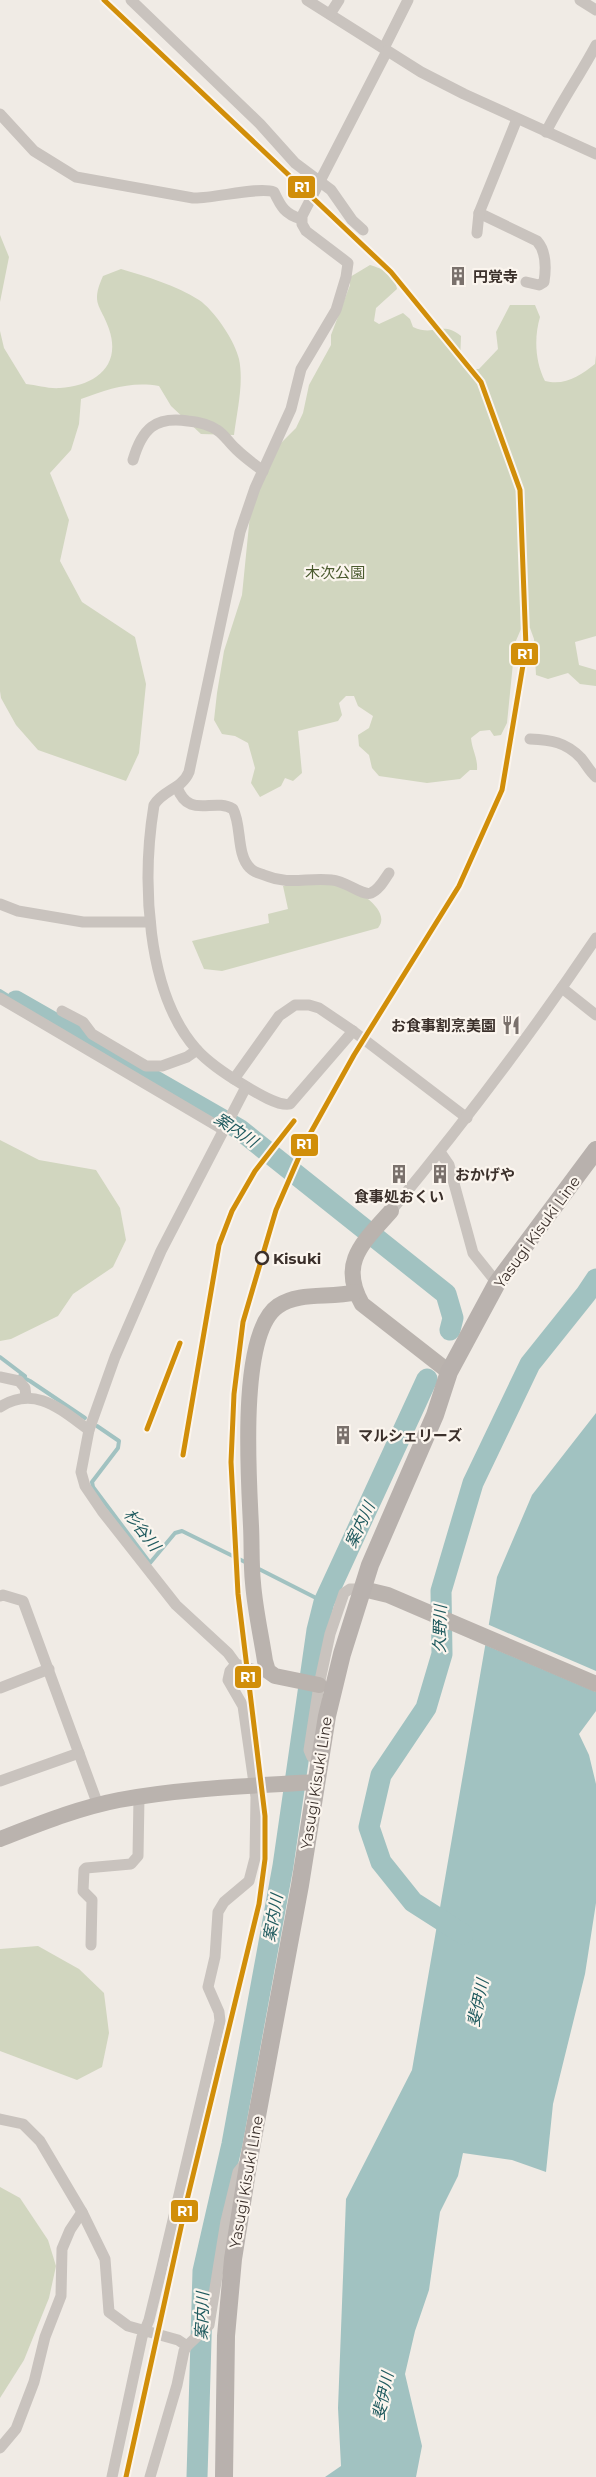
<svg xmlns="http://www.w3.org/2000/svg" width="596" height="2477" viewBox="0 0 596 2477" font-family="Montserrat,'Noto Sans JP',sans-serif">
	<style>
		.green { fill: #d1d6bf }
		.water { fill: #a1c2c1 }
		.pier { fill: #f0ebe5 }
		.lines { fill: none; stroke-linecap: round; stroke-linejoin: round }
		.stream { stroke: #a1c2c1; stroke-width: 4 }
		.river { stroke: #a1c2c1; stroke-width: 21 }
		.street { stroke: #c9c3be; stroke-width: 11 }
		.secondary { stroke: #bab3ae; stroke-width: 16 }
		.primary { stroke: #b8b1ad; stroke-width: 18 }
		.rail-1-casing { stroke: #fbf5ee; stroke-width: 9 }
		.rail-1 { stroke: #d18e09; stroke-width: 5 }
		.stop-dot { fill: #fbf5ee; stroke: #3b302b; stroke-width: 2.5 }
		.labels { text-anchor: middle; dominant-baseline: central; stroke-width: 4.5; stroke-linejoin: round; paint-order: stroke }
		.poi-label { font-size: 15px; font-weight: bold; fill: #3b302b; stroke: #fbf5ee; text-anchor: start }
		.park-label { font-size: 15px; fill: #4a5a2e; stroke: #fbf5ee }
		.street-label { font-size: 15px; fill: #3b302b; stroke: #fbf5ee }
		.stop-label { font-size: 15px; font-weight: bold; fill: #3b302b; stroke: #fbf5ee; text-anchor: start }
		.water-label { font-size: 16px; font-style: italic; fill: #1f5a5e; stroke: #fbf5ee }
		.line-badge { stroke: #fbf5ee; stroke-width: 2 }
		.badge-label { font-size: 14px; text-anchor: middle; font-weight: bold; fill: #fff }
	</style>
	<rect width="100%" height="100%" fill="#f0ebe5"/>
	<g class="green">
		<polygon points="0,235 9,257 0,302"/>
		<path d="M370,265C383,269 395,274 397,289L376,308L374,321L379,324L403,313L410,319L413,327C435,337 442,320 461,336L460,363L465,369H479L498,349L496,332L510,305H535L540,317C534,337 535,362 545,381C565,386 580,376 595,364L596,355V636L575,642L579,665L596,670V686L580,684L568,673L548,679L536,675L534,639L530,628L521,629L515,643L507,723L501,735L494,736L490,730L480,731L471,738C472,750 478,758 477,770H470L460,779L427,783L379,776L372,768L369,755L359,746L358,735L369,728L373,716L358,706L354,696H346L339,703L342,715L338,721L298,731L302,773L293,781L285,778L281,786L260,797L251,783L255,768L248,743L235,736L222,734L214,720L217,693L224,651L242,595L250,515L257,495L280,444L296,428L303,413L309,385L331,345V335L350,285V277Z"/>
		<path d="M121,269C147,277 176,285 199,300C214,310 235,341 239,359C244,383 237,411 234,435L201,434L171,406L159,386C131,381 108,389 81,399L79,424L71,450L50,473L69,520L60,561L82,602L135,637L146,684L139,753L126,781L38,750L16,725L1,698L0,691V331L4,348L26,384C37,385 49,389 60,388C94,386 122,367 109,329C101,305 90,305 103,276Z"/>
		<path d="M328,882C333,883 339,883 344,885C358,890 392,911 378,928L222,971L204,969L192,941L269,923L268,914L288,909L283,886Z"/>
		<polygon points="0,1140 39,1160 96,1170 120,1208 126,1240 113,1267 73,1294 58,1316 11,1339 0,1341"/>
		<polygon points="38,1946 79,1969 104,1993 109,2033 102,2067 77,2080 0,2051 0,1949"/>
		<polygon points="0,2187 20,2198 48,2240 56,2266 49,2298 24,2360 0,2398"/>
	</g>
	<polygon class="water" points="596,1413 596,1711 579,1734 589,1755 596,1784 596,1903 585,1974 553,2104 546,2172 512,2160 463,2153 458,2176 440,2212 429,2290 415,2331 405,2374 422,2446 416,2477 325,2477 341,2466 338,2408 346,2199 412,2070 497,1577 532,1495"/>
	<polygon class="pier" points="487,1624 596,1671 596,1692 483,1644"/>
	<g class="lines">
		<g class="stream">
			<polyline points="0,991 16,1001"/>
			<polyline points="0,1357 25,1376"/>
			<polyline points="20,1376 30,1381 85,1418"/>
			<polyline points="97,1426 119,1441 118,1448 92,1482 93,1487 150,1563 175,1533 182,1531 247,1563"/>
			<polyline points="257,1568 324,1602"/>
		</g>
		<g class="river">
			<polyline points="16,1001 239,1129 446,1294 453,1318 450,1330"/>
			<polyline points="463,1934 413,1902 381,1862 369,1827 381,1775 426,1708 442,1654 441,1591 473,1483 530,1364 586,1294 596,1279"/>
			<polyline points="197,2477 203,2271 232,2144 283,1866 317,1630 324,1602 427,1379"/>
		</g>
		<g class="street">
			<polyline points="131,0 260,124 295,163 331,190 352,220 363,230"/>
			<polyline points="307,0 421,72 464,94 596,154"/>
			<polyline points="580,0 596,10"/>
			<polyline points="330,14 339,0"/>
			<polyline points="384,48 408,0"/>
			<path d="M0,114L34,151L76,177L193,198C213,199 259,186 274,192C281,207 285,214 301,219"/>
			<path d="M546,132C561,102 580,75 596,45"/>
			<path d="M479,213L537,241C546,251 546,269 544,282L539,285L526,282"/>
			<polyline points="477,233 479,213 517,119"/>
			<path d="M133,460C142,429 155,416 188,421C199,422 208,424 217,430C225,435 229,443 236,449C244,457 254,464 263,471"/>
			<path d="M530,739C551,740 566,742 581,758C586,764 590,772 596,777"/>
			<path d="M177,787C189,820 213,797 233,809C242,826 236,854 250,868C253,872 259,873 264,875C291,886 306,877 332,880C346,881 362,896 371,893C379,890 384,880 389,873"/>
			<polyline points="0,904 18,911 83,922 150,922"/>
			<polyline points="562,988 596,1015"/>
			<polyline points="0,998 224,1130"/>
			<polyline points="62,1011 83,1022 92,1034 146,1066 162,1066 187,1057 197,1050"/>
			<path d="M353,1031L290,1104C278,1107 252,1090 242,1084C227,1075 209,1063 197,1050C145,992 142,878 154,805C163,790 182,789 189,772L240,532L255,488L291,409L301,369L336,310L346,277L348,263L306,231L302,224V216L387,51"/>
			<polyline points="234,1079 279,1016 295,1005 309,1005 319,1008 353,1031 467,1118"/>
			<polyline points="246,1087 161,1251 115,1357 89,1430 81,1472 85,1486 102,1511 176,1605 228,1653 236,1664 258,1671 268,1671"/>
			<polyline points="440,1152 449,1165 473,1253 497,1283"/>
			<path d="M391,1211C464,1123 532,1033 596,938"/>
			<polyline points="0,1377 19,1381 25,1388 26,1397"/>
			<path d="M0,1407C35,1385 60,1409 89,1430"/>
			<polyline points="0,1596 3,1595 23,1601 98,1805"/>
			<polyline points="0,1688 49,1669"/>
			<polyline points="319,1758 312,1757 309,1750 319,1685 330,1634 344,1593 350,1589 363,1589"/>
			<polyline points="0,1781 79,1753"/>
			<polyline points="91,1945 92,1900 83,1891 84,1870 86,1868 131,1864 138,1856 139,1797"/>
			<polyline points="0,2119 23,2124 40,2141 82,2212 105,2259 109,2312 128,2326 178,2340 187,2346"/>
			<polyline points="0,2448 16,2429 34,2382 45,2337 61,2296 62,2249 70,2230 82,2212"/>
			<polyline points="112,2477 142,2337 149,2320 161,2271 220,2021 219,2012 208,1987 215,1957 218,1912 224,1902 249,1881 255,1858 256,1797 243,1706 228,1680 230,1671 236,1664"/>
			<polyline points="150,2477 177,2385 184,2351 187,2346 209,2325 226,2221 238,2172 246,2162"/>
		</g>
		<g class="secondary">
			<path d="M391,1211C364,1242 338,1262 362,1304L449,1372"/>
			<polyline points="363,1589 388,1595 596,1684"/>
			<path d="M319,1685L275,1676L268,1671L265,1661C261,1635 255,1609 253,1583C251,1564 252,1545 251,1526C249,1481 238,1333 278,1306C300,1291 331,1299 355,1292"/>
			<path d="M0,1839C39,1824 78,1808 119,1800C183,1788 251,1786 316,1782"/>
		</g>
		<polyline class="primary" points="224,2477 226,2336 233,2259 249,2159 300,1885 327,1716 342,1654 370,1565 435,1415 449,1372 497,1283 596,1150"/>
		<g class="rail-1-casing">
			<g id="rail-1">
				<polyline points="104,0 391,272 481,382 520,490 526,647 502,790 459,886 354,1055 306,1141 276,1210 243,1322 234,1394 231,1462 238,1594 265,1816 265,1859 259,1904 187,2200 126,2477"/>
				<polyline points="147,1429 180,1343"/>
				<polyline points="183,1455 219,1245 232,1211 255,1171 294,1121"/>
			</g>
		</g>
		<use href="#rail-1" class="rail-1"/>
	</g>
	<defs>
		<g id="building-bare" transform="scale(1.5)"><path d="M-4-6H4V6H1V3H-1V6H-4ZM-2.5-4.3h1.7v1.8h-1.7ZM.8-4.3h1.7v1.8H.8ZM-2.5-1h1.7V.8h-1.7ZM.8-1h1.7V.8H.8Z" fill="#7a716c" stroke="#fbf5ee" stroke-width="2.5" paint-order="stroke"/></g>
		<g id="restaurant-bare" transform="scale(1.5)"><path d="M-5-6h1v4h1v-4h1v4h1v-4h1v5L-1.5 .5V6h-2V.5L-5-1ZM5-6V6H3V1.5H1.5Q1.5-4 5-6Z" fill="#7a716c" stroke="#fbf5ee" stroke-width="2.5" paint-order="stroke"/></g>
	</defs>
	<g fill-rule="evenodd">
		<use href="#building-bare" x="458" y="276"/>
		<use href="#restaurant-bare" x="511" y="1025"/>
		<use href="#building-bare" x="399" y="1174"/>
		<use href="#building-bare" x="440" y="1174"/>
		<use href="#building-bare" x="343" y="1435"/>
	</g>
	<circle class="stop-dot" cx="262" cy="1258" r="6"/>
	<g class="labels">
		<g class="poi-label">
			<text x="473" y="276">円覚寺</text>
			<text x="496" y="1025" text-anchor="end">お食事割烹美園</text>
			<text x="455" y="1174">おかげや</text>
			<text x="399" y="1196" text-anchor="middle">食事処おくい</text>
			<text x="358" y="1435">マルシェリーズ</text>
		</g>
		<g class="park-label">
			<text x="335" y="572">木次公園</text>
		</g>
		<g class="street-label">
			<text transform="translate(537 1232) rotate(-54)">Yasugi Kisuki Line</text>
			<text transform="translate(316 1783) rotate(-81)">Yasugi Kisuki Line</text>
			<text transform="translate(246 2182) rotate(-80)">Yasugi Kisuki Line</text>
		</g>
		<g class="stop-label">
			<text x="273" y="1258">Kisuki</text>
		</g>
		<g class="water-label">
			<text transform="translate(236 1130) rotate(34)">案内川</text>
			<text transform="translate(360 1525) rotate(-65)">案内川</text>
			<text transform="translate(142 1530) rotate(52)">杉谷川</text>
			<text transform="translate(440 1629) rotate(-89)">久野川</text>
			<text transform="translate(273 1918) rotate(-80)">案内川</text>
			<text transform="translate(478 2003) rotate(-78)">斐伊川</text>
			<text transform="translate(202 2316) rotate(-88)">案内川</text>
			<text transform="translate(383 2396) rotate(-78)">斐伊川</text>
		</g>
	</g>
	<g class="line-badge">
		<rect x="287" y="175" width="29" height="24" rx="5" fill="#d18e09"/>
		<rect x="510" y="642" width="29" height="24" rx="5" fill="#d18e09"/>
		<rect x="290" y="1133" width="29" height="24" rx="5" fill="#d18e09"/>
		<rect x="234" y="1665" width="28" height="24" rx="5" fill="#d18e09"/>
		<rect x="170" y="2199" width="29" height="24" rx="5" fill="#d18e09"/>
	</g>
	<g class="badge-label">
		<text x="302" y="192">R1</text>
		<text x="525" y="659">R1</text>
		<text x="304" y="1149">R1</text>
		<text x="248" y="1682">R1</text>
		<text x="185" y="2216">R1</text>
	</g>
</svg>
